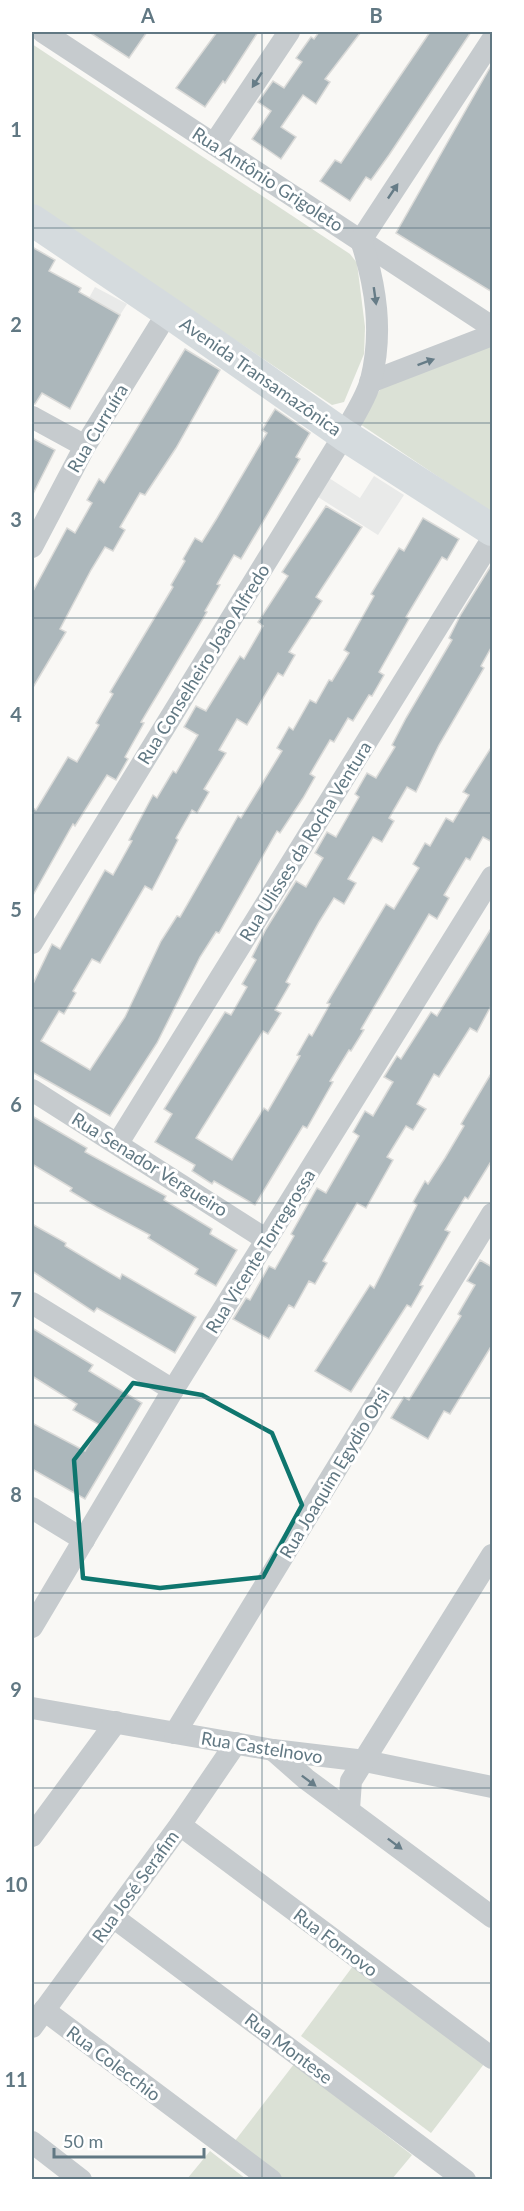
<svg xmlns="http://www.w3.org/2000/svg" width="524" height="2211" viewBox="0 0 524 2211" font-family="Lato,sans-serif">
	<style>
		.built { fill: #e9eae9 }
		.green { fill: #dbe1d6 }
		.building { fill: #acb7bb; stroke: #dadad8; stroke-width: 1.5 }
		.lines { fill: none; stroke-linecap: round; stroke-linejoin: round }
		.street { stroke: #c6cbce; stroke-width: 22 }
		.secondary { stroke: #d5dbde; stroke-width: 32 }
		.oneway { fill: #667c87 }
		.marked { fill: none; stroke: #0f766e; stroke-width: 4.5; stroke-linejoin: round }
		.grid { fill: none; stroke: #617883; stroke-width: 1.5; stroke-opacity: 0.55 }
		.labels { text-anchor: middle; dominant-baseline: central; stroke-width: 6; stroke-linejoin: round; paint-order: stroke }
		.street-label { font-size: 18px; fill: #617883; stroke: #fff }
		.neatline { fill: none; stroke: #617883; stroke-width: 2 }
		.grid-label { font-size: 20px; text-anchor: middle; font-weight: bold; fill: #617883 }
	</style>
	<rect width="100%" height="100%" fill="#f9f8f5"/>
	<g class="built">
		<polygon points="95,287 127,304 120,315 89,298"/>
		<polygon points="374,476 404,495 378,535 318,497 329,478 360,498"/>
	</g>
	<g class="green">
		<polygon points="32,44 350,254 357,263 365,327 364,354 344,402 332,405 32,204"/>
		<polygon points="486,344 492,349 492,513 360,424 382,386"/>
		<polygon points="353,1966 484,2064 431,2133 301,2036"/>
		<polygon points="294,2064 412,2155 392,2179 283,2179 234,2142"/>
		<polygon points="210,2151 246,2179 247,2179 187,2179"/>
	</g>
	<g class="building">
		<polygon points="89,32 147,32 129,58"/>
		<polygon points="217,32 258,32 225,83 223,81 205,107 176,88"/>
		<polygon points="319,32 361,32 325,79 330,82 316,104 303,95 281,127 296,137 281,159 252,139 271,111 258,102 273,81 284,88 302,62 296,58 311,37 314,39"/>
		<polygon points="430,32 471,32 389,155 371,180 366,177 350,201 320,181 335,160 341,163"/>
		<polygon points="492,64 492,292 396,233"/>
		<polygon points="32,247 55,260 49,271 81,288 79,292 120,315 70,409 42,393 35,404 32,404"/>
		<polygon points="185,349 220,370 176,448 145,495 140,493 120,527 125,530 113,551 105,547 91,570 60,629 66,632 32,689 32,593 67,528 75,533 92,503 87,500 99,479 104,483"/>
		<polygon points="275,409 310,433 296,457 300,459 241,559 234,555 217,584 220,585 205,611 207,612 141,722 144,723 125,757 128,759 116,780 107,775 75,826 73,824 32,897 32,807 36,810 68,757 77,762 99,725 96,723 113,694 110,692 173,587 171,585 185,561 183,559 195,538 202,542 217,518 267,433 262,430"/>
		<polygon points="32,438 55,450 32,496"/>
		<polygon points="326,506 362,527 316,597 322,601 289,652 295,655 283,676 278,673 247,725 237,719 219,750 226,753 204,789 209,792 197,813 192,810 176,838 178,840 152,890 145,886 100,963 92,959 73,991 76,993 64,1014 59,1011 41,1041 90,1070 125,1017 161,941 177,916 180,917 238,816 241,818 282,751 277,748 289,727 293,730 310,700 316,703 329,680 332,681 349,653 344,650 374,596 371,594 399,548 404,551 423,518 459,539 447,560 442,557 406,617 409,619 379,672 384,675 372,696 369,695 353,721 348,718 334,742 330,740 310,774 315,777 303,798 280,833 277,831 219,933 216,932 200,957 157,1043 110,1116 32,1072 32,986 52,944 60,949 105,870 113,875 132,841 129,840 153,795 157,798 173,771 176,773 198,735 184,727 196,706 206,711 240,656 244,659 263,626 258,622 288,576 282,572"/>
		<polygon points="492,564 492,646 481,666 484,668 439,745 416,792 407,787 389,818 394,821 382,842 373,837 348,879 356,883 344,904 334,898 319,922 286,982 290,984 275,1010 281,1013 268,1034 263,1031 196,1138 232,1160 264,1108 268,1111 300,1056 297,1055 309,1034 312,1036 330,1004 327,1003 386,904 394,909 419,868 413,864 425,843 430,846 446,818 453,822 469,795 463,792 492,746 492,842 483,837 470,860 466,858 444,895 449,898 437,919 429,914 361,1029 364,1030 351,1051 349,1050 330,1081 333,1082 307,1128 303,1126 255,1205 214,1181 212,1184 192,1171 195,1165 155,1142 172,1114 164,1109 225,1012 231,1015 247,987 242,984 256,960 252,957 266,929 296,881 306,887 323,858 315,853 327,832 336,837 359,797 355,794 367,773 376,778 395,747 392,745 406,718 452,640 449,638 461,614"/>
		<polygon points="492,927 492,1004 477,1032 470,1028 439,1077 434,1074 417,1104 426,1109 413,1130 406,1126 387,1157 393,1160 366,1208 357,1203 323,1261 327,1263 315,1284 309,1281 294,1308 289,1305 269,1339 233,1319 246,1298 250,1300 269,1266 275,1269 294,1236 291,1234 317,1188 326,1193 359,1136 353,1132 365,1111 373,1116 393,1082 384,1077 397,1056 401,1059 431,1012 437,1016"/>
		<polygon points="492,1072 492,1160 468,1199 465,1197 445,1230 450,1232 420,1285 423,1286 411,1307 407,1305 351,1392 315,1371 370,1285 374,1288 417,1205 413,1202 425,1181 428,1184 445,1158 464,1126 461,1124"/>
		<polygon points="32,1116 87,1148 85,1152 166,1196 164,1200 212,1229 210,1234 237,1250 216,1286 195,1274 198,1269 148,1238 150,1235 97,1207 70,1191 72,1188 32,1164"/>
		<polygon points="32,1224 66,1243 65,1246 120,1279 122,1274 196,1317 175,1353 97,1308 94,1312 32,1271"/>
		<polygon points="480,1260 492,1267 492,1345 450,1414 444,1411 428,1439 391,1418 404,1397 409,1400 461,1316 458,1314 475,1285 467,1281"/>
		<polygon points="32,1328 93,1365 89,1371 142,1403 85,1499 32,1469 32,1423 85,1451 100,1425 73,1410 77,1404 32,1376"/>
	</g>
	<g class="lines">
		<g class="street">
			<polyline points="43,32 492,327"/>
			<polyline points="214,144 289,32"/>
			<polyline points="370,382 492,335"/>
			<polyline points="32,417 85,446"/>
			<polyline points="32,547 85,446 168,312"/>
			<path d="M32,943L344,435C352,418 366,399 371,380C383,332 376,286 361,240L492,40"/>
			<polyline points="32,1090 267,1240"/>
			<polyline points="118,1143 492,539"/>
			<polyline points="32,1303 173,1390"/>
			<polyline points="32,1508 84,1540"/>
			<polyline points="32,1627 173,1390 492,877"/>
			<polyline points="32,1708 273,1750 365,1761 492,1787"/>
			<polyline points="175,1733 492,1214"/>
			<polyline points="273,1750 306,1779 492,1917"/>
			<polyline points="349,1809 351,1781 492,1555"/>
			<polyline points="180,1825 492,2058"/>
			<polyline points="32,1836 116,1722"/>
			<polyline points="113,1917 465,2180"/>
			<polyline points="44,2010 271,2180"/>
			<polyline points="32,2027 180,1825 236,1743"/>
			<polyline points="32,2142 81,2180"/>
		</g>
		<polyline class="secondary" points="32,220 168,312 344,435 492,530"/>
	</g>
	<defs><path id="oneway-solid" d="M-6-.8H1V-3.2L6.5 0L1 3.2V.8H-6Z" transform="scale(1.5)"/></defs>
	<g class="oneway">
		<use href="#oneway-solid" transform="translate(257 80) rotate(123)"/>
		<use href="#oneway-solid" transform="translate(393 191) rotate(-56)"/>
		<use href="#oneway-solid" transform="translate(375 296) rotate(82)"/>
		<use href="#oneway-solid" transform="translate(426 362) rotate(-20)"/>
		<use href="#oneway-solid" transform="translate(309 1781) rotate(37)"/>
		<use href="#oneway-solid" transform="translate(395 1844) rotate(37)"/>
	</g>
	<path class="marked" d="M133,1383L202,1395L272,1433L302,1505L263,1577L160,1588L83,1578L74,1460Z"/>
	<path class="grid" d="M262,32V2180M32,228H492M32,423H492M32,618H492M32,813H492M32,1008H492M32,1203H492M32,1398H492M32,1593H492M32,1788H492M32,1983H492"/>
	<g class="labels">
		<g class="street-label">
			<text transform="translate(268 179) rotate(33)">Rua Antônio Grigoleto</text>
			<text transform="translate(261 376) rotate(35)">Avenida Transamazônica</text>
			<text transform="translate(97 428) rotate(-59)">Rua Curruíra</text>
			<text transform="translate(203 664) rotate(-58)">Rua Conselheiro João Alfredo</text>
			<text transform="translate(305 841) rotate(-58)">Rua Ulisses da Rocha Ventura</text>
			<text transform="translate(150 1164) rotate(32)">Rua Senador Vergueiro</text>
			<text transform="translate(260 1251) rotate(-58)">Rua Vicente Torregrossa</text>
			<text transform="translate(334 1473) rotate(-59)">Rua Joaquim Egydio Orsi</text>
			<text transform="translate(262 1747) rotate(9)">Rua Castelnovo</text>
			<text transform="translate(135 1886) rotate(-54)">Rua José Serafim</text>
			<text transform="translate(336 1942) rotate(37)">Rua Fornovo</text>
			<text transform="translate(289 2048) rotate(37)">Rua Montese</text>
			<text transform="translate(114 2063) rotate(37)">Rua Colecchio</text>
		</g>
	</g>
	<rect width="524" height="2211" fill="none" stroke="#ffffff" stroke-width="66"/>
	<path d="M54 2148v9h150v-9" fill="none" stroke="#617883" stroke-width="3"/>
	<text x="63" y="2148" font-size="18" fill="#617883" stroke="#ffffff" stroke-width="4.5" paint-order="stroke">50 m</text>
	<rect x="33" y="33" width="458" height="2145" class="neatline"/>
	<g class="grid-label">
		<text x="148" y="23">A</text>
		<text x="376" y="23">B</text>
		<text x="16" y="137">1</text>
		<text x="16" y="332">2</text>
		<text x="16" y="527">3</text>
		<text x="16" y="722">4</text>
		<text x="16" y="917">5</text>
		<text x="16" y="1112">6</text>
		<text x="16" y="1307">7</text>
		<text x="16" y="1502">8</text>
		<text x="16" y="1697">9</text>
		<text x="16" y="1892">10</text>
		<text x="16" y="2087">11</text>
	</g>
</svg>
